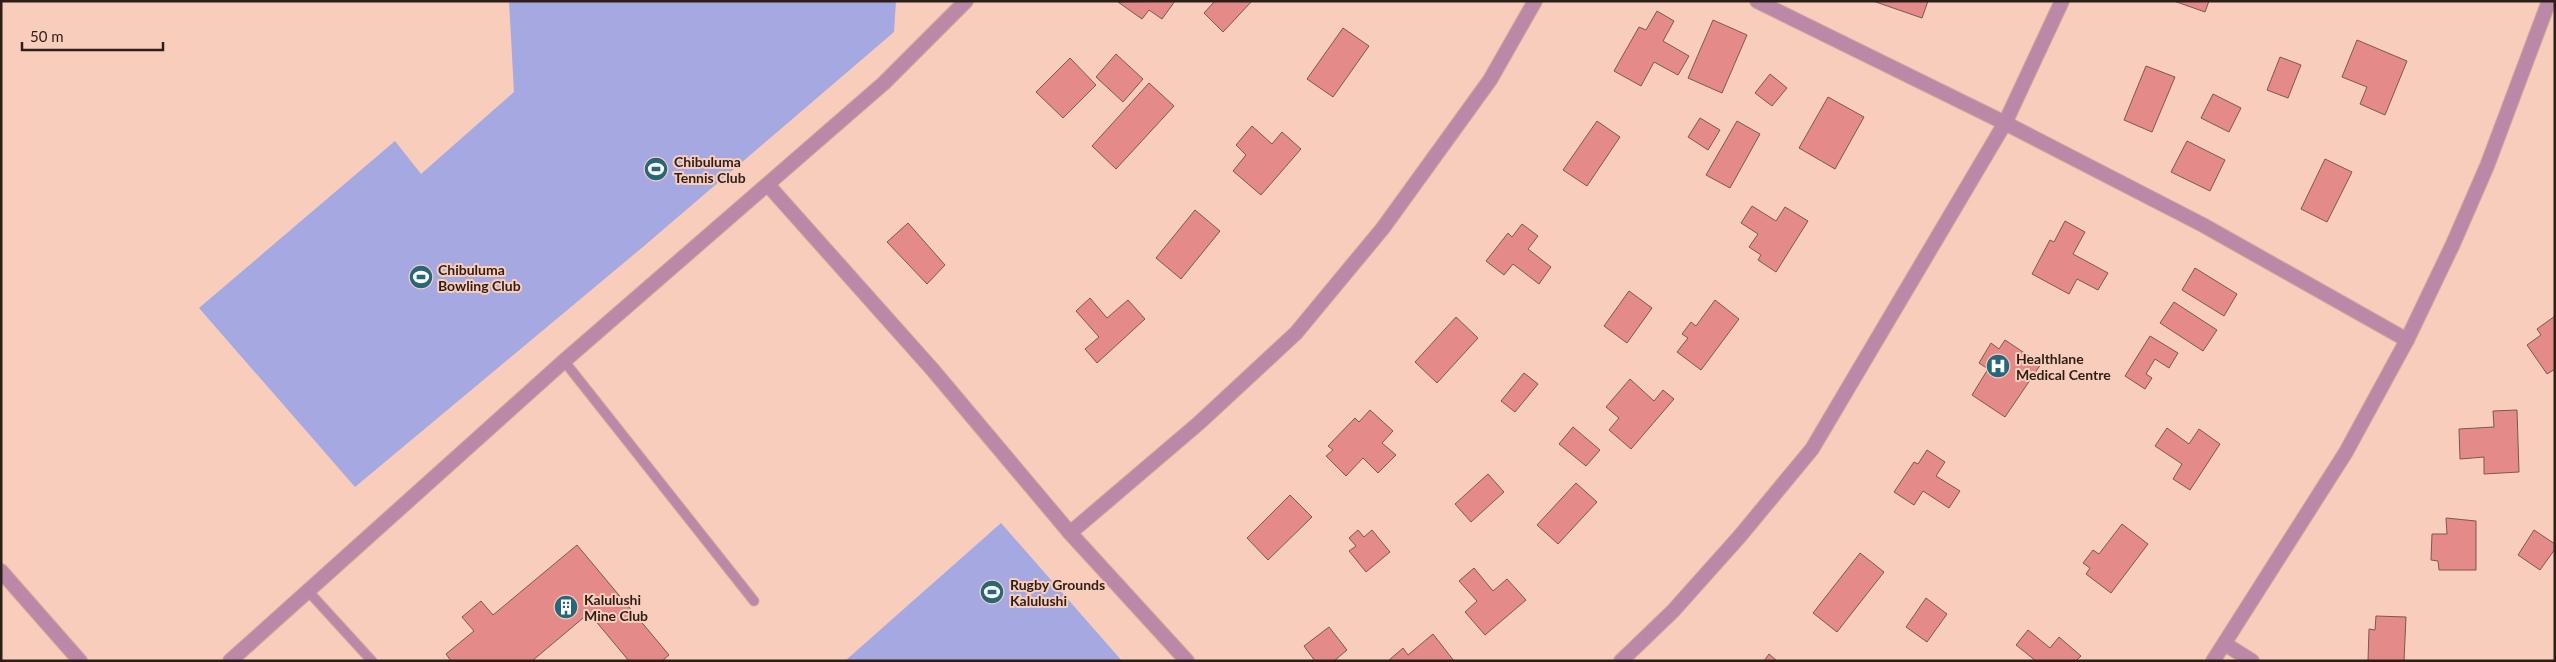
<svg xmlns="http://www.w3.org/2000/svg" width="2556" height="662" viewBox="0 0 2556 662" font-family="Lato,sans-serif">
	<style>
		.green { fill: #a5a8e1 }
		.building { fill: #e48b89; stroke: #7e5554 }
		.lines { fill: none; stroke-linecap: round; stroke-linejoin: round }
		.service-casing { stroke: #cfaa9b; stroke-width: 11 }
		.minor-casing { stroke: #cfaa9b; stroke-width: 16 }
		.service { stroke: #bc88a8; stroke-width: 9 }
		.minor { stroke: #bc88a8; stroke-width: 14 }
		.labels { text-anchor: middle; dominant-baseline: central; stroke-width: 4; stroke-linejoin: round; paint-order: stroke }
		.poi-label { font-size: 14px; font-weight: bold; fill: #2d1e18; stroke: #f8cdbc; text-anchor: start }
	</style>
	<rect width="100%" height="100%" fill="#f8cdbc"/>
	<g class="green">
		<polygon points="509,1 896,1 894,32 644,246 355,487 199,308 395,141 421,174 514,92"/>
		<polygon points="1001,523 1122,661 845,661"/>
	</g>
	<g class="building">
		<polygon points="1175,1 1162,19 1149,10 1142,19 1118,2"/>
		<polygon points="1215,1 1252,1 1223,32 1204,13"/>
		<polygon points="1873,1 1928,1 1922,18"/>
		<polygon points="2174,1 2209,1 2205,12"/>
		<polygon points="1657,11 1674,21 1663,41 1689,56 1678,75 1654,62 1641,86 1614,71 1639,27 1646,30"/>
		<polygon points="1713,20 1747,35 1722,93 1688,78"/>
		<polygon points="1343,28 1369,46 1333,97 1307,79"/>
		<polygon points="2357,40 2407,61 2385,115 2360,104 2367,87 2342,77"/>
		<polygon points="1116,54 1143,79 1123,102 1096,77"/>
		<polygon points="2280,57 2301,65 2288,98 2267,90"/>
		<polygon points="1070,58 1096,85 1063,118 1036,92"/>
		<polygon points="2146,66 2175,77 2152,132 2124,120"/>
		<polygon points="1770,74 1787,88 1772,106 1755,93"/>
		<polygon points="1149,83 1174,106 1116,169 1092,146"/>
		<polygon points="2213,94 2241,108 2229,132 2201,118"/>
		<polygon points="1828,97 1864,117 1835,169 1799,148"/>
		<polygon points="1700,118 1720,130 1708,150 1688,137"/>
		<polygon points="1597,121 1620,137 1587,186 1563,170"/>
		<polygon points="1737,121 1760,134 1730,188 1706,175"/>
		<polygon points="1252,126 1272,144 1282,132 1301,149 1261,195 1233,171 1246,155 1236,145"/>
		<polygon points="2187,141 2225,160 2210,191 2171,172"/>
		<polygon points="2325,159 2352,172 2327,222 2301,209"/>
		<polygon points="1752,206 1776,221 1785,207 1808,221 1776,272 1758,260 1761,255 1749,247 1758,234 1741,223"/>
		<polygon points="1195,210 1220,231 1181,279 1156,258"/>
		<polygon points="2065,221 2085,232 2073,254 2108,273 2098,290 2077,279 2069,294 2032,274 2050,240 2054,242"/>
		<polygon points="908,223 945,265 927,284 887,242"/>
		<polygon points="1522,224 1538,236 1528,249 1551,267 1539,284 1513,264 1504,275 1486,261 1508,233 1512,237"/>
		<polygon points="2195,268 2237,294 2224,316 2182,290"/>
		<polygon points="1629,291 1652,308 1627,343 1604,326"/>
		<polygon points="1090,298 1107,318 1128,300 1145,319 1097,363 1085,349 1099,337 1076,311"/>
		<polygon points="1715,300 1739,319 1701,370 1677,352 1688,338 1682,334 1691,322 1696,326"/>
		<polygon points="2174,302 2217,330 2203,351 2160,323"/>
		<polygon points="2555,316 2555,369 2547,374 2527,345 2541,335 2537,329"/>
		<polygon points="1456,317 1478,338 1437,383 1415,362"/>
		<polygon points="2150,336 2178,353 2169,368 2155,359 2146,374 2152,378 2145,389 2125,376"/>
		<polygon points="2005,340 2041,364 2005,417 1972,395 1988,369 1979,363 1991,343 1999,349"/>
		<polygon points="1524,373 1538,384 1515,412 1501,401"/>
		<polygon points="1630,379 1654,401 1663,390 1674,399 1631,449 1609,430 1619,418 1606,407"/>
		<polygon points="1370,410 1393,431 1382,443 1396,455 1378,473 1363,458 1346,476 1326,456 1333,450 1328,446 1355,418 1359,422"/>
		<polygon points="2517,410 2519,472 2484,474 2484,457 2460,459 2459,429 2494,427 2493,411"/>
		<polygon points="1573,427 1600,450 1586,466 1559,444"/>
		<polygon points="2167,428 2189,444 2199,429 2220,444 2190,490 2173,479 2182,464 2155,446"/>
		<polygon points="1927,450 1945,462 1936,476 1960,491 1949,508 1923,491 1914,505 1894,492 1914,462 1918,464"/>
		<polygon points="1488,474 1504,492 1471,522 1455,504"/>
		<polygon points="1576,483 1597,502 1558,544 1537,525"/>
		<polygon points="1290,495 1312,517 1268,560 1247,538"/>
		<polygon points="2446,518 2476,521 2476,570 2439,570 2438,561 2431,560 2432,534 2447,534"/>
		<polygon points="2122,524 2148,544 2111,593 2086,574 2090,568 2083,563 2093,550 2099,554"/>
		<polygon points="1358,530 1364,537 1372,530 1390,552 1366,572 1349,551 1356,546 1349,538"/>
		<polygon points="2534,530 2555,544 2555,549 2540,570 2518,555"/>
		<polygon points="577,545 669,655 662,661 629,661 589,613 532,661 451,661 446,654 474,631 462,617 481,601 493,615"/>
		<polygon points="1860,553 1884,572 1837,632 1813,613"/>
		<polygon points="1474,568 1493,591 1507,579 1526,600 1485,635 1465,612 1477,601 1459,581"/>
		<polygon points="1926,598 1947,614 1927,642 1906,627"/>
		<polygon points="2376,616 2406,617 2404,661 2368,661 2369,629 2375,630"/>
		<polygon points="1329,627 1347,650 1334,661 1315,661 1304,646"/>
		<polygon points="2028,630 2050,648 2059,637 2081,656 2076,661 2036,661 2016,645"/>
		<polygon points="1433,634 1454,661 1388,661 1403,648 1408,655"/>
		<polygon points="1769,654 1777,661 1764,661"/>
	</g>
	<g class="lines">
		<g class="service-casing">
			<g id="service">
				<polyline points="564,361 754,601"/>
				<polyline points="308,591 372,661"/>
			</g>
		</g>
		<g class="minor-casing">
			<g id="minor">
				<polyline points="1757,1 2005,123 2203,225 2407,340"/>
				<polyline points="768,185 932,369 1070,533 1187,661"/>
				<polyline points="1070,533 1199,423 1296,333 1383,228 1490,80 1535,1"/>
				<polyline points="1,571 80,661"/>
				<polyline points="2225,644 2252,661"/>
				<polyline points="230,661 564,361 884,83 966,1"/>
				<polyline points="1621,661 1673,611 1740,536 1812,449 2005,123 2062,1"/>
				<polyline points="2213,661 2346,452 2407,340 2453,244 2487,166 2549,1"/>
			</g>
		</g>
		<use href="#service" class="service"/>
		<use href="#minor" class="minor"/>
	</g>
	<defs>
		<g id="stadium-disc" transform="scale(1.25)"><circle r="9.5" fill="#26677b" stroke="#f8cdbc"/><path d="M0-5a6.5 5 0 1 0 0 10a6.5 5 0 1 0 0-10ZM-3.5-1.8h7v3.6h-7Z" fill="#fff"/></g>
		<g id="hospital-disc" transform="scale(1.25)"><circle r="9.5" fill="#26677b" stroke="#f8cdbc"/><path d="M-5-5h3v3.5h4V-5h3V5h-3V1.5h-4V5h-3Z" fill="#fff"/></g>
		<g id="building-disc" transform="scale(1.25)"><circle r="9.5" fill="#26677b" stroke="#f8cdbc"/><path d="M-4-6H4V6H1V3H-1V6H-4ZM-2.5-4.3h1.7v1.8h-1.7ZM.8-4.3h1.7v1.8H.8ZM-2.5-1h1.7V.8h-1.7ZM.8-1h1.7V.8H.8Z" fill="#fff"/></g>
	</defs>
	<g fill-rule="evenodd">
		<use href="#stadium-disc" x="656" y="169"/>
		<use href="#stadium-disc" x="421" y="277"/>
		<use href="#hospital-disc" x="1998" y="366"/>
		<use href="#stadium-disc" x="992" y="592"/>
		<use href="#building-disc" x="566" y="607"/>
	</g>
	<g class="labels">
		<g class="poi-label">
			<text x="674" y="161">Chibuluma<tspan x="674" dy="16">Tennis Club</tspan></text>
			<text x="438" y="269">Chibuluma<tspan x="438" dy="16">Bowling Club</tspan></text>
			<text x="2016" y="358">Healthlane<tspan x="2016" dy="16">Medical Centre</tspan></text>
			<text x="1010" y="584">Rugby Grounds<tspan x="1010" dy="16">Kalulushi</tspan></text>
			<text x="584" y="599">Kalulushi<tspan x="584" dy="16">Mine Club</tspan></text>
		</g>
	</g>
	<rect width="2556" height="662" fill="none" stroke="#2d1e18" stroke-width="5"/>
	<path d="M22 42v8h141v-8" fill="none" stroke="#2d1e18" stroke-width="2.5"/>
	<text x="30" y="42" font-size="15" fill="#2d1e18" stroke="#f8cdbc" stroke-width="4" paint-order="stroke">50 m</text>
</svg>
